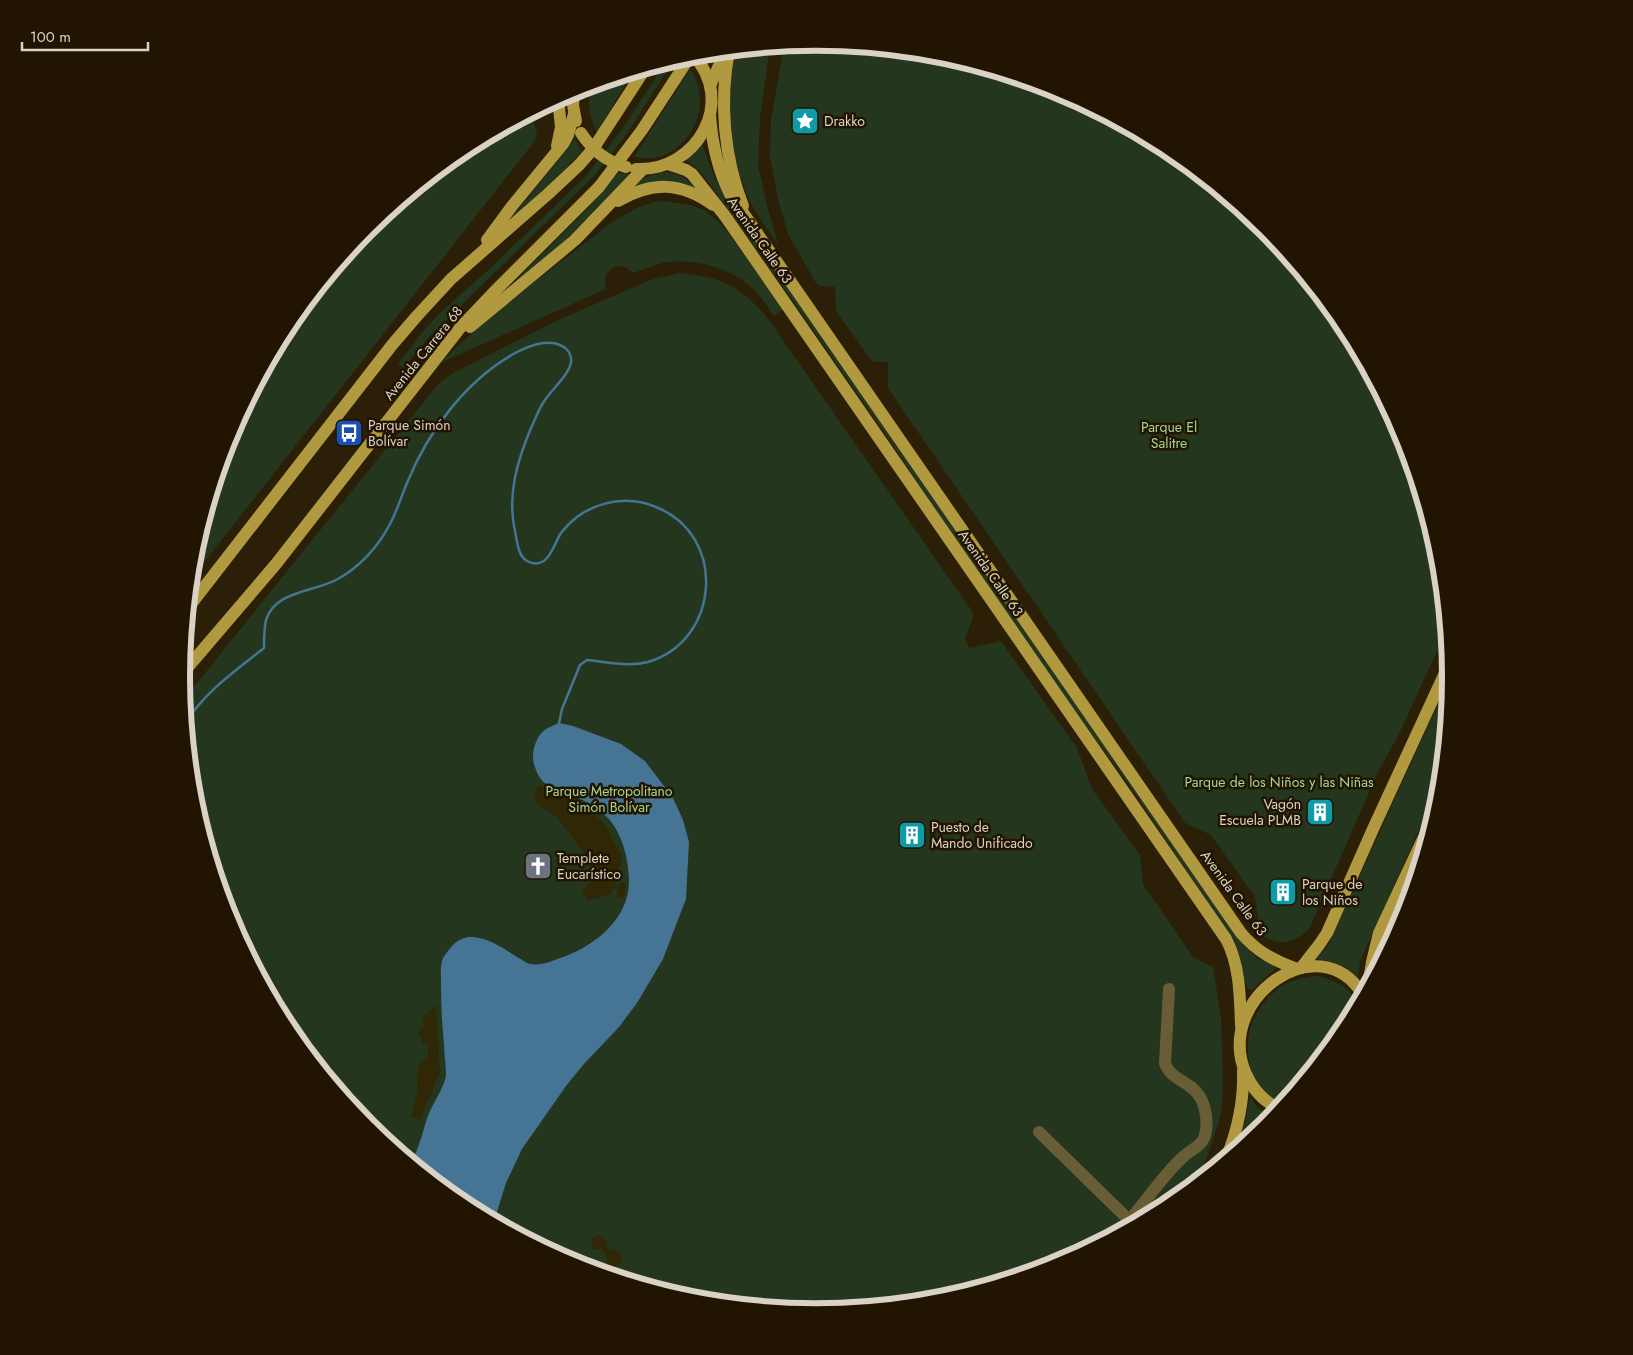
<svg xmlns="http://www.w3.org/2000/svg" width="1633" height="1355" viewBox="0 0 1633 1355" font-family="Jost,sans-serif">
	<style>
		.green { fill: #24371e }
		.sand { fill: #302706 }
		.water { fill: #467495 }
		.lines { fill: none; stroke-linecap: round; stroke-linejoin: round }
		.stream { stroke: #467495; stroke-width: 2.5 }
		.minor { stroke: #685d35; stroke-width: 12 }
		.major { stroke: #b1993f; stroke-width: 12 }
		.major-bridge { stroke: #b1993f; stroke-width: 12 }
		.labels { text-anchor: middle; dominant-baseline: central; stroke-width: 5; stroke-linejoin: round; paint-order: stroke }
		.poi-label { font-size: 14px; fill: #dad2c4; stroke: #211501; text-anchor: start }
		.street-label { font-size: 14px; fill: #dad2c4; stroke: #211501 }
		.park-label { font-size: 14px; fill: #a5d695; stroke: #211501 }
		.rim { fill: none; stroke: #dad2c4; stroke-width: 6 }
	</style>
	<rect width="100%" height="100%" fill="#2b1f07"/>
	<g class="green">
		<path d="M817,43L941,55L1060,91L1170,150L1266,229L1345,325L1403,435L1439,554L1447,629L1399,734L1378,772L1309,929C1306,931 1303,935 1299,937C1287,946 1270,942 1260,933L1255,897L1211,835L1185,823L888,388V362H875L871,360L836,311L835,287L820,286L816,283L788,234L778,199L770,157L771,119L784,46Z"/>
		<path d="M770,47L760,118L758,166L768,209L778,245C769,231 758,218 751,203C731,163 720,91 738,50Z"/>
		<polygon points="674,60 628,132 597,173 447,319 430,336 403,368 398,364 424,330 440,313 487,271 585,177 623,128 665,63"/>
		<path d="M691,68C696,79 701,92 700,105C698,127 682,149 662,156C653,159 643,158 634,157Z"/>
		<path d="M632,73L597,132C589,116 587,103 591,85Z"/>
		<path d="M526,116C535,123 540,131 534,142L191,579L194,553L230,434L289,324L368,228L464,149Z"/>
		<polygon points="575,139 582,151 548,186 505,226"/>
		<polygon points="702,144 713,174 723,193 1240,941 1257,958 1275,966 1274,970 1253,989 1250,990 1247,988 1231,937 1181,863 1125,779 1041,665 947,530 895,448 784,288 701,172 686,160 698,150"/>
		<path d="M666,172C680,174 688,179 697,189H633C642,178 651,173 666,172Z"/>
		<polygon points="618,173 631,174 615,192 556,250 512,284 588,208"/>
		<path d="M663,201L690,205L704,210L718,221L729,234L783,309L774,316C769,309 764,301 758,294C737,270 701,259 670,262C657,263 645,269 633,273C620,258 600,270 606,289L440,363L488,318L611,223C628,212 643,203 663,201Z"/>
		<path d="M680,273C722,277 738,285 766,316L974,614L965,639L969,648L1001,641L1077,748L1092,789L1140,855L1143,884L1193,957L1213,967L1221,1017L1223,1086L1222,1107L1218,1125L1202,1171L1191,1178L1185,1192L1169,1206L1059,1264L940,1300L816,1312L692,1300L573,1264L463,1205L367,1126L288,1030L230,920L194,801L184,699L439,383L453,373L556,321L650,280Z"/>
		<path d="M1451,675L1441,781L1360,961L1358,978C1346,965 1333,961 1316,959L1328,946Z"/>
		<path d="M1318,976C1338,982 1348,986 1358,1005L1344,1031L1284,1104C1252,1095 1242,1055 1251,1026C1255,1015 1263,1002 1272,994C1285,981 1301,977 1318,976Z"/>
		<polygon points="1250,1097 1257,1107 1273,1117 1265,1127 1235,1152 1245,1123"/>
	</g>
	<g class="sand">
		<path d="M540,785L586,806L592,814L603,821L621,855V863L618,870L615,885L618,887L620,882L626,883L624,897L617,898L618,889L614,888L612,893C605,896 596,899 587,900L582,891L594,879L596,869L556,816L544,809L536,802L534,796L535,789Z"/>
		<polygon points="436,1005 440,1072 420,1120 411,1116 417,1092 418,1067 428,1055 428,1043 423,1044 418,1032 425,1025 422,1018"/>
		<polygon points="598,1235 605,1239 608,1249 617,1251 621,1254 623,1259 620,1265 612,1268 608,1265 605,1252 600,1249 594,1249 592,1246 592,1238"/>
	</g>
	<path class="water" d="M559,723L573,726L621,744L645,761L673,798L683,820L689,842L686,899L663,959L637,1003L619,1027L583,1065L566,1086L522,1149L506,1183L494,1221L463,1205L411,1162C420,1147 423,1129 429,1113C434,1102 445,1085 446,1075C446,1065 444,1054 444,1044C442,1024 441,1004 441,984C441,976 440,965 443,958C446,953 451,947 455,943C474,927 501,947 517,957C521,959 526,963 530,964C542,966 552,961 563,957C596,945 630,918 629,879C628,858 623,836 609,819C601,811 588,802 578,798C561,790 543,790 536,770C533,763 532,756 534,748C539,732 544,729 559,723Z"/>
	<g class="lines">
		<path class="stream" d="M186,722C206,691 235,671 264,648C264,639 264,629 266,620C275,591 313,592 336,580C359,568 378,547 390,524C397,511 401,497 407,483C428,431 467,379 517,352C528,346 547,339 560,345C567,348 572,354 571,362C570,374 550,391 543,403C538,411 535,420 531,428C517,461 507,496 515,531C517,541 518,556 527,561C534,565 542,564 547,558C553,551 556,541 561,533C583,504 622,493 656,507C727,535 721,640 648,662C629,667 606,662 587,660L580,665L562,709L559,723"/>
		<g class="minor">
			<polyline points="1039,1132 1134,1225"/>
			<path d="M1129,1221C1147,1200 1164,1174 1184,1156C1191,1150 1201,1146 1204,1138C1209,1126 1206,1107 1200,1097C1191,1081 1170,1080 1165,1063L1169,989"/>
		</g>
		<g class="major">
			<path d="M729,51C719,102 724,157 743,206"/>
			<polyline points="710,86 725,52"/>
			<polyline points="574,91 573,105 576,121"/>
			<path d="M710,115C712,143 717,168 730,194L1241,933C1257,952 1275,961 1297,969"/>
			<polyline points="557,146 561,127 558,99"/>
			<path d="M668,164L686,170L692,174L725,216L1226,939C1240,965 1240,997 1241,1026"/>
			<path d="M636,169C697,172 737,101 693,55"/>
			<path d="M618,201C653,181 681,182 713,205"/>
			<polyline points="487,240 512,206 563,144 568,135 574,114"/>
			<polyline points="470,327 575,240 643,169"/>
			<polyline points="188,608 392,345 416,317 451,279 548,194 579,165 593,149 645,69"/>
			<polyline points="182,674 276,564 460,328 497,289 599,187 642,130 691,55"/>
			<polyline points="1301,968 1319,945 1327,933 1373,829 1450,662"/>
			<polyline points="1368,986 1372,962 1379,933 1437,809"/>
			<path d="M1280,1109C1264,1102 1253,1090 1246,1074C1213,1000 1319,923 1363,995"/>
			<path d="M1226,1159C1237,1132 1244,1100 1243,1071"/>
		</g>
		<path class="major-bridge" d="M581,133C593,151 606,161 626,167"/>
	</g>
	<defs>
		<g id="sight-square" transform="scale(1.4375)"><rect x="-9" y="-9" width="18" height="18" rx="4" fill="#0f9aa8" stroke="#211501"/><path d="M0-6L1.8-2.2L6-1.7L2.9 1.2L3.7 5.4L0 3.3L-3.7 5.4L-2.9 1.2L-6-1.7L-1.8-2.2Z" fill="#fff"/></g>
		<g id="bus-square" transform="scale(1.4375)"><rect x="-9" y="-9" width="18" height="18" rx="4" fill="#1a4fb4" stroke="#211501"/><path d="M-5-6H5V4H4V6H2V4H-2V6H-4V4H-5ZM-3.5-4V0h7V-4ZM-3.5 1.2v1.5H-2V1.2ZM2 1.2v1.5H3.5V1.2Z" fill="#fff"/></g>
		<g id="building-square" transform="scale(1.4375)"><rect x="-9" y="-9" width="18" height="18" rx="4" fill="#0f9aa8" stroke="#211501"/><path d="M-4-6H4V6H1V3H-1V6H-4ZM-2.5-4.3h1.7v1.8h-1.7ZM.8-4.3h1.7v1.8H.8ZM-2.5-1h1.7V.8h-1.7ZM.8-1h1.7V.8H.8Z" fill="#fff"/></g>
		<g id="church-square" transform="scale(1.4375)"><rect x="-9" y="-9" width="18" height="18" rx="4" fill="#6b7280" stroke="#211501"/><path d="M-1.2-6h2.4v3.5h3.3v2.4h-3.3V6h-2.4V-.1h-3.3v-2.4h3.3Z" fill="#fff"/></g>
	</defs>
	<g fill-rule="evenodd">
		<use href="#sight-square" x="805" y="121"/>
		<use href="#bus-square" x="349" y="433"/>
		<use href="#building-square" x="1320" y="812"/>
		<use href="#building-square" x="912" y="835"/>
		<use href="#church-square" x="538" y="866"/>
		<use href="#building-square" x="1283" y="892"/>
	</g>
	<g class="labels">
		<g class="poi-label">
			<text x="824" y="121">Drakko</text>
			<text x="368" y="425">Parque Simón<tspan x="368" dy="16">Bolívar</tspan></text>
			<text x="1301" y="804" text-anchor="end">Vagón<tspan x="1301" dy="16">Escuela PLMB</tspan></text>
			<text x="931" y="827">Puesto de<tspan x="931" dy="16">Mando Unificado</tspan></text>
			<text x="557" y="858">Templete<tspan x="557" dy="16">Eucarístico</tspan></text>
			<text x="1302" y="884">Parque de<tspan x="1302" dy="16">los Niños</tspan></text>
		</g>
		<g class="street-label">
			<text transform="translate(760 240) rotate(55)">Avenida Calle 63</text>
			<text transform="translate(423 353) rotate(-51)">Avenida Carrera 68</text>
			<text transform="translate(991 573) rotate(55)">Avenida Calle 63</text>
			<text transform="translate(1234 893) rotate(54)">Avenida Calle 63</text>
		</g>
		<g class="park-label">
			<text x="1169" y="427">Parque El<tspan x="1169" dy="16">Salitre</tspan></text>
			<text x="1279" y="782">Parque de los Niños y las Niñas</text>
			<text x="609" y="791">Parque Metropolitano<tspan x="609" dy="16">Simón Bolívar</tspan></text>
		</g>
	</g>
	<path d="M0 0H1633V1355H0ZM190 677a626 626 0 1 1 1252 0a626 626 0 1 1-1252 0Z" fill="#211501" fill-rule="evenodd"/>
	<path class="rim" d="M190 677a626 626 0 1 1 1252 0a626 626 0 1 1-1252 0Z"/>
	<path d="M22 42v8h126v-8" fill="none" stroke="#dad2c4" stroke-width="2.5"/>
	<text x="30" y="42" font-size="15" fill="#dad2c4" stroke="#211501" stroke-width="4" paint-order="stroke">100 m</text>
</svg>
